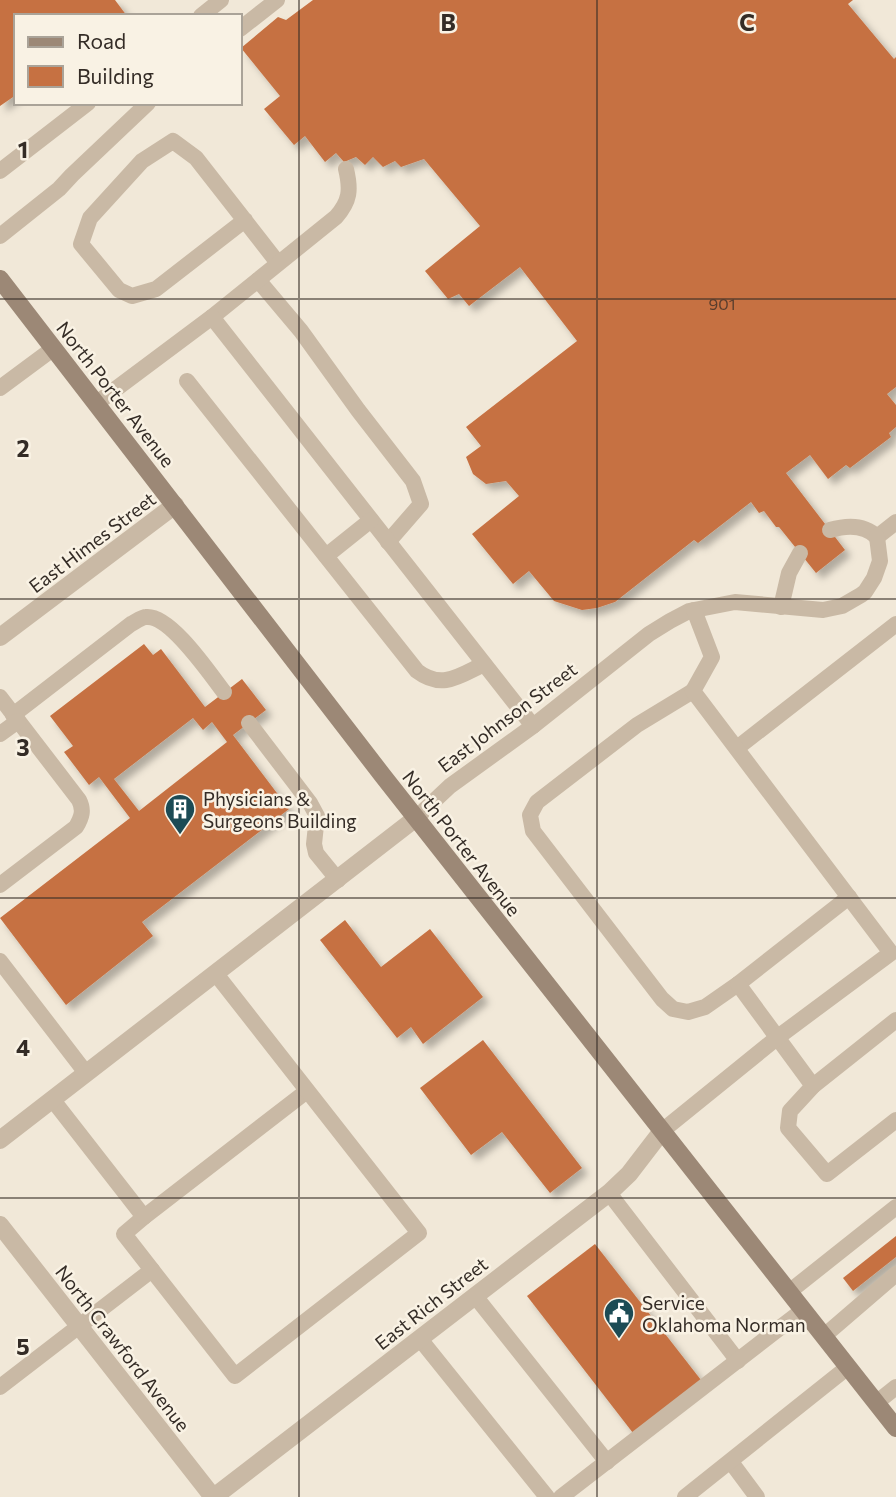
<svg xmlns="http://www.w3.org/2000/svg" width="896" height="1497" viewBox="0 0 896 1497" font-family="Commissioner,sans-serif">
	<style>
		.building { fill: #c67142; fill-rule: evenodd; filter: url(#shadow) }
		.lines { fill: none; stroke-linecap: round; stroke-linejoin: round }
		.service { stroke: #c9b9a5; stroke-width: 16 }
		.minor { stroke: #c9b9a5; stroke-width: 18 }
		.tertiary { stroke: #c9b9a5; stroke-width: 18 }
		.secondary { stroke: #9c8876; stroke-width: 18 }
		.grid { fill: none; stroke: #342c26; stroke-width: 2; stroke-opacity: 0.55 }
		.labels { text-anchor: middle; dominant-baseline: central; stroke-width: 5; stroke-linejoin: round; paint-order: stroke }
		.number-label { font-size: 16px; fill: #583d2d }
		.street-label { font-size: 19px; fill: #342c26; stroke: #f9f2e4 }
		.poi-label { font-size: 19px; fill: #342c26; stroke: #f9f2e4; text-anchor: start }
		.grid-label { font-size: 23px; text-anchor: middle; font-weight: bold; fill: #342c26; stroke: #f9f2e4; stroke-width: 5; stroke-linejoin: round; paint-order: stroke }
	</style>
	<defs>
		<filter id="shadow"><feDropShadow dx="6" dy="6" stdDeviation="3.5" flood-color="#0004"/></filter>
	</defs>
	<rect width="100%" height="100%" fill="#f1e8d8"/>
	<g class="building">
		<polygon points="0,0 115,0 127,16 16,16 16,95 0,106"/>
		<polygon points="313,0 853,0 848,4 894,59 896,57 896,387 887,394 896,405 896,427 889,433 891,437 850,468 846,465 828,479 810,455 786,473 845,550 816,573 779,527 776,527 764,511 759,513 751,502 698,543 694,540 615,602 597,608 582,610 554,601 529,571 513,584 472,534 519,496 506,481 486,484 473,474 466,457 481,446 466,427 577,341 520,267 469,306 459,294 448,299 425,271 480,226 424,159 401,167 395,161 383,167 373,157 365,165 356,157 344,162 336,153 325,162 305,136 294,145 264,109 280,96 241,48 278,17 286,20"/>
		<path d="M144,644L153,655L161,649L205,707L242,679L266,710L233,735L289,809L142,922L153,936L66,1005L0,918L130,818L99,777L89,785L64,752L73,746L50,716ZM193,718L203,730L212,722L227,742L139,811L114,779Z"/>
		<polygon points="345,920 381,967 430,929 483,997 423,1044 411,1027 397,1038 320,940"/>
		<polygon points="483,1040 582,1168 550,1193 502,1132 471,1155 420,1088"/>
		<polygon points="896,1236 896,1257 853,1291 843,1278"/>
		<polygon points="595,1244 701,1380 633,1433 527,1296"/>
	</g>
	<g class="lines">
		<g class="service">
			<polyline points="201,16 221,0"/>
			<polyline points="240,29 277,0"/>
			<polyline points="0,171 88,103"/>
			<polyline points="245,220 156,289 132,296 119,290 81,244 90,218 142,161 173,141 196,158 278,263"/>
			<polyline points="0,236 59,189 72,175 148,103"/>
			<polyline points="258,280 301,331 358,410 413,481 421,504 388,542"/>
			<path d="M212,317L336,217C350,201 351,190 346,169"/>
			<path d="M187,381L417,671C442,690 459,676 484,664"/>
			<polyline points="0,388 54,348"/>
			<polyline points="97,403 212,317 533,726"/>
			<path d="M830,530C847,525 864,524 877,537"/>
			<polyline points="877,537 896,522"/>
			<polyline points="326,556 371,520"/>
			<polyline points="781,607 789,573 800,553"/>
			<polyline points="693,691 637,725 537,802 530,815 533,831 662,999 673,1009 688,1012 705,1007 738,984 849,897"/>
			<path d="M0,697L79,800C84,810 82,817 76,827L0,885"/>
			<path d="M13,715L131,624C135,622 142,617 146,617C170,614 210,674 224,692"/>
			<polyline points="249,723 310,803 317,816 314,844 316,853 338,880"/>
			<polyline points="0,734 18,721"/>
			<polyline points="737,748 896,624"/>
			<polyline points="416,818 450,786 533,726 649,634 670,621 689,611 735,602 823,610 842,606 861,595 865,592 874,578 880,561 877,537"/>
			<polyline points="0,961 86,1073"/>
			<polyline points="738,984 813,1086 790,1111 788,1128 827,1174 896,1120"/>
			<polyline points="813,1086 896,1020"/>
			<polyline points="52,1099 144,1217 124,1234 152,1270"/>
			<polyline points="662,1131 778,1037 891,953 693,691 712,657 694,610"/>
			<polyline points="609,1193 738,1361"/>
			<polyline points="144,1217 307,1091"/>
			<polyline points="789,1292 896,1207"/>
			<polyline points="475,1296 607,1462"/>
			<polyline points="824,1336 896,1274"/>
			<polyline points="420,1339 547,1497"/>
			<polyline points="0,1387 152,1270 235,1376 419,1233 216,974"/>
			<polyline points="876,1403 896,1387"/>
			<polyline points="731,1462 757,1497"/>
			<polyline points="561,1497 803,1310"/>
			<polyline points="685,1497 848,1367"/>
		</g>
		<g class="minor">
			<polyline points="0,637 175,505"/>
			<polyline points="0,1225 213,1497"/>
			<polyline points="214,1497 609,1193 629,1174 662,1131"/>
		</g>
		<polyline class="tertiary" points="0,1140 416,818"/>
		<polyline class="secondary" points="0,279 383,776 896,1428"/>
	</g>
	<path class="grid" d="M299,0V1497M597,0V1497M0,299H896M0,599H896M0,898H896M0,1198H896"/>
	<defs>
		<g id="building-pin" transform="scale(1.575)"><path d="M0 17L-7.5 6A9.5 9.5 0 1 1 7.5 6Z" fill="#1c4b55" stroke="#f9f2e4"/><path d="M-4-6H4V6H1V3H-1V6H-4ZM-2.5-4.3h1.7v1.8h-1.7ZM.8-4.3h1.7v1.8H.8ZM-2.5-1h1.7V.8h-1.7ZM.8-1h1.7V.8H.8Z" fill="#fff"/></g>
		<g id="civic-pin" transform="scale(1.575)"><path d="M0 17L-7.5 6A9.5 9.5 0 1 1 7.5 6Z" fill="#1c4b55" stroke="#f9f2e4"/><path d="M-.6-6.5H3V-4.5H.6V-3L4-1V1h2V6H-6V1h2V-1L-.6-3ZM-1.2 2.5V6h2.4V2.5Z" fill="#fff"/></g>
	</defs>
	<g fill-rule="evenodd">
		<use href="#building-pin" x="180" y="809"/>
		<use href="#civic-pin" x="619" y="1313"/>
	</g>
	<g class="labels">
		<g class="number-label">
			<text x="722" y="303">901</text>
		</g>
		<g class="street-label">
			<text transform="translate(116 394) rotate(52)">North Porter Avenue</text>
			<text transform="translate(92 542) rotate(-37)">East Himes Street</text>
			<text transform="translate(507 717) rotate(-37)">East Johnson Street</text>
			<text transform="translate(462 843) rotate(52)">North Porter Avenue</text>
			<text transform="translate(431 1303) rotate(-38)">East Rich Street</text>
			<text transform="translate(123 1348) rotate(52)">North Crawford Avenue</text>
		</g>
		<g class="poi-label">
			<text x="203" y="798">Physicians &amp;<tspan x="203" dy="22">Surgeons Building</tspan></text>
			<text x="642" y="1302">Service<tspan x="642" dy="22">Oklahoma Norman</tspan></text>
		</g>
	</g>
	<g class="grid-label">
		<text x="448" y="31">B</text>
		<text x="747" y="31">C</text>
		<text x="23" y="158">1</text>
		<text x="23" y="457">2</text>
		<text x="23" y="756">3</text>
		<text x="23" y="1056">4</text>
		<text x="23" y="1355">5</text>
	</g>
	<rect x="14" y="14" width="228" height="91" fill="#f9f2e4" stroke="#aaa398" stroke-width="2"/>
	<rect x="28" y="37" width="35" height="10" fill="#9c8876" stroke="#aaa398" stroke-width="2"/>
	<text x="77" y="49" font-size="21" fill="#342c26">Road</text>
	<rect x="28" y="66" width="35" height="21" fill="#c67142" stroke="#aaa398" stroke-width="2"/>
	<text x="77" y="84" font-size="21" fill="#342c26">Building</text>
</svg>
